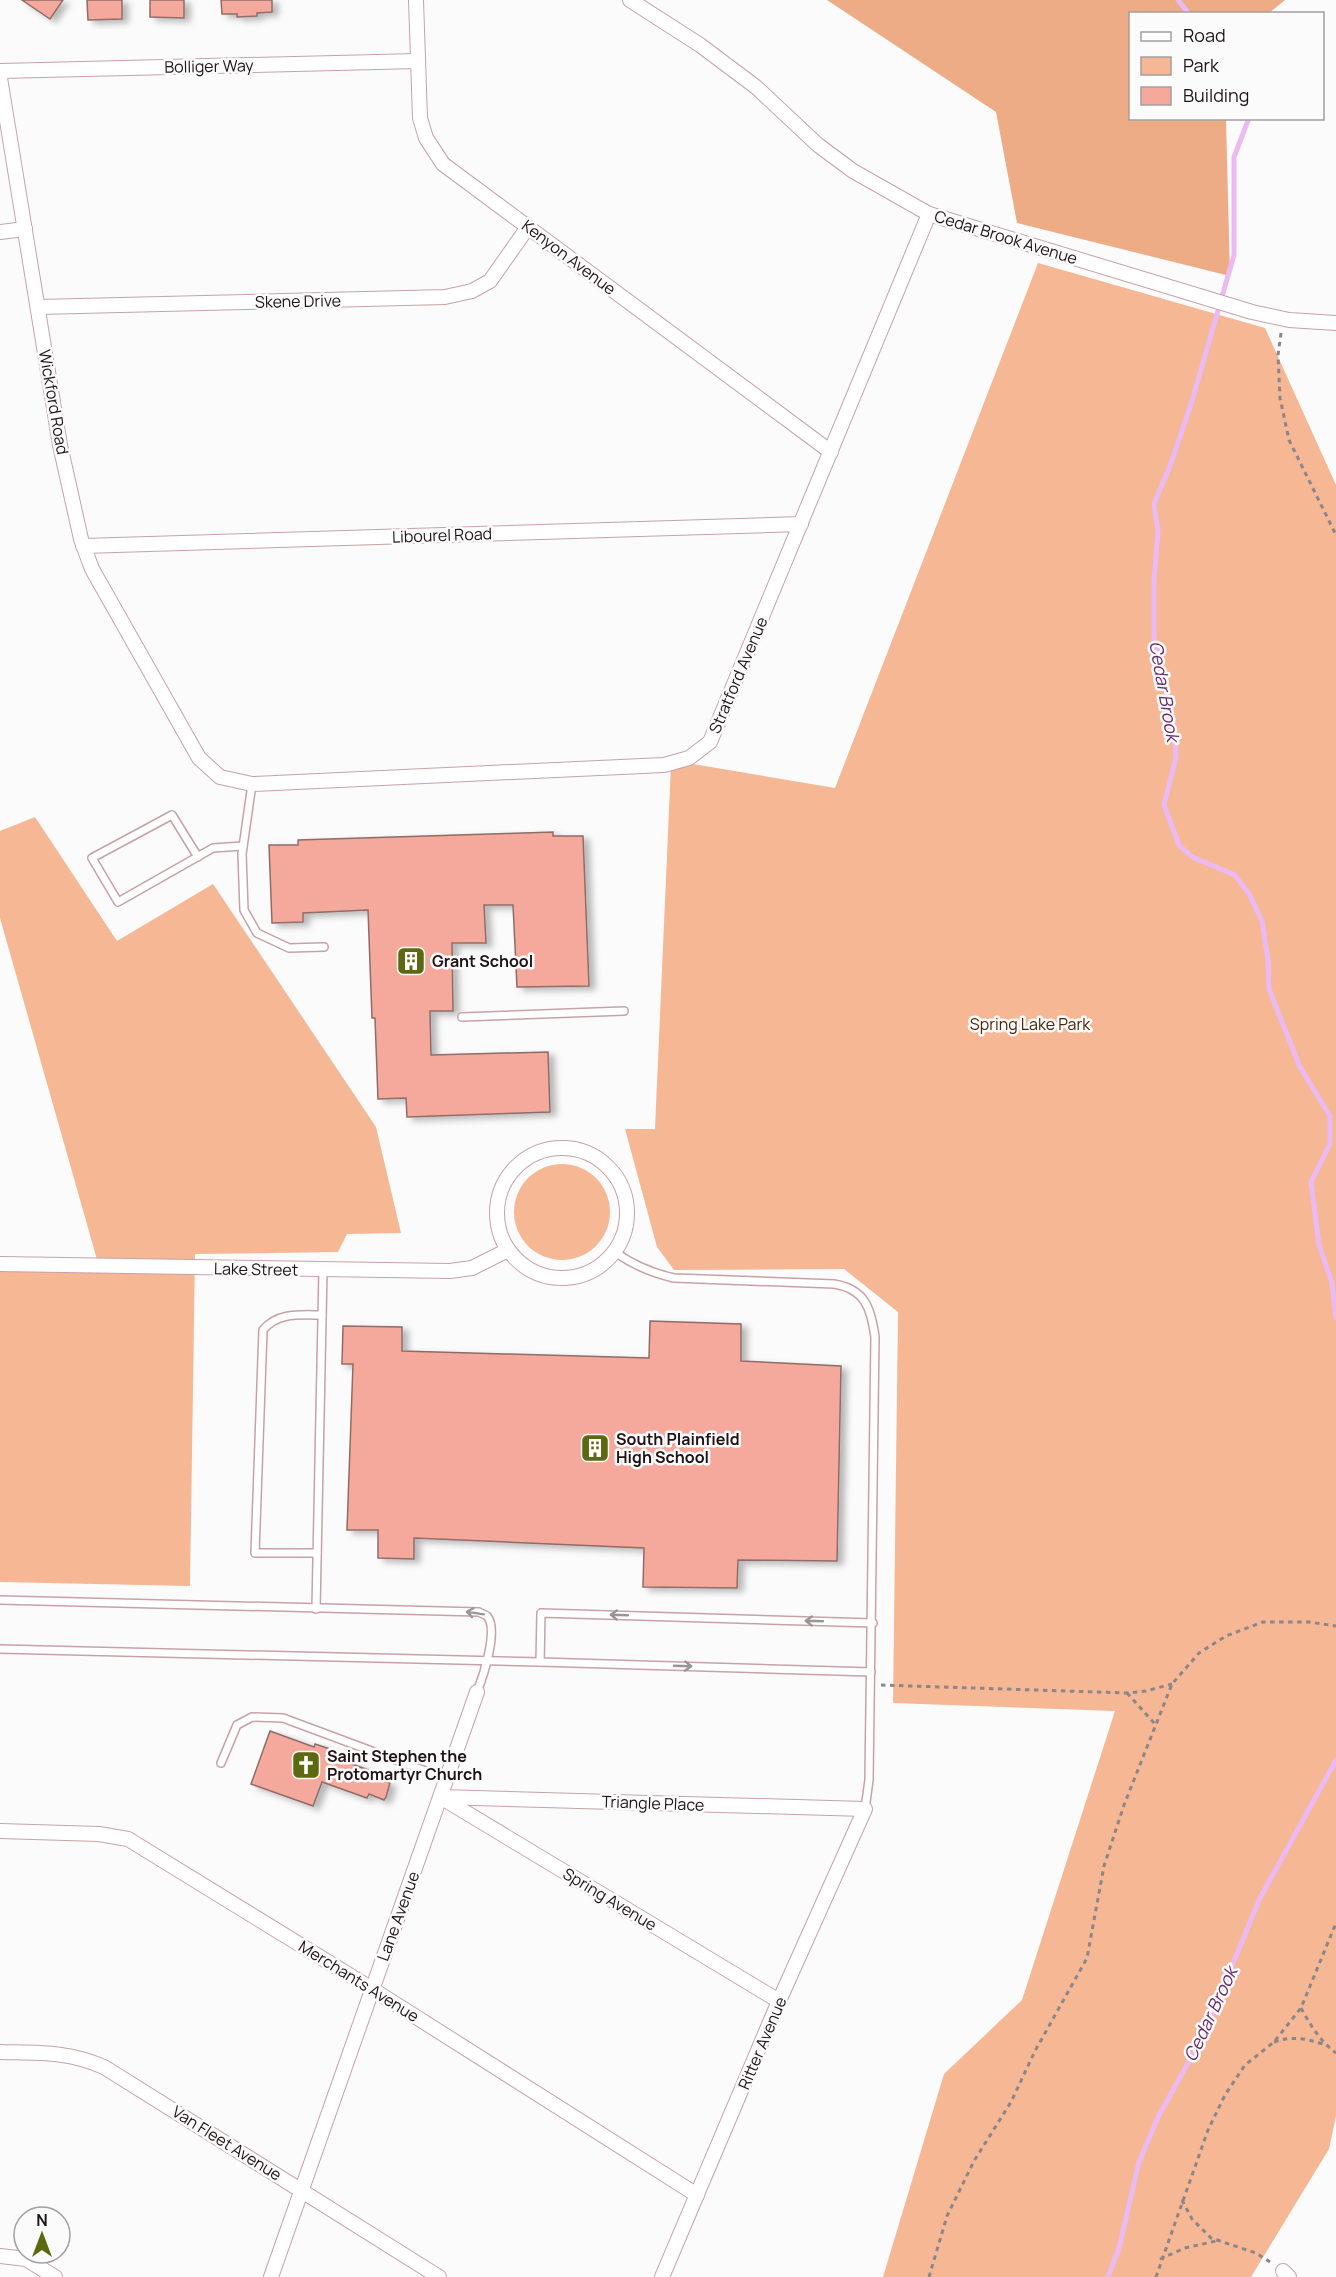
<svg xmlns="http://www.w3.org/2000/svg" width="1336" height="2277" viewBox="0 0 1336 2277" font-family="Manrope,sans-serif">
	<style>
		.green { fill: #f5b794 }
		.forest { fill: #edac86 }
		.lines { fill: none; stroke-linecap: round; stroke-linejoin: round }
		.stream { stroke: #ebbaf2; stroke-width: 5 }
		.building { fill: #f5a99d; stroke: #906c67; stroke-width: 1.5; filter: url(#shadow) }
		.lane-casing { stroke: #c8a1a8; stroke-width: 10 }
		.street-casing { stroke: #c8a1a8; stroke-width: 16 }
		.path { stroke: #8d8688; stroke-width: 3; stroke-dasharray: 4.5 4.5; stroke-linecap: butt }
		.lane { stroke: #fff; stroke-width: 7 }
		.street { stroke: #fff; stroke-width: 14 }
		.oneway { stroke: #9b9496 }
		.labels { text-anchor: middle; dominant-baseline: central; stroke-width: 5; stroke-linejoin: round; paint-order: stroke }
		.street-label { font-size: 16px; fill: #201215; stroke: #fbfbfb }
		.poi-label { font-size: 16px; font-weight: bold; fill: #201215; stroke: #fbfbfb; text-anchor: start }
		.park-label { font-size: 16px; fill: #4d2407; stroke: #fbfbfb }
		.water-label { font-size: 18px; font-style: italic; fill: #652c6e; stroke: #fbfbfb }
	</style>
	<defs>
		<filter id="shadow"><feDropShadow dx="6" dy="3.5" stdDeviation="3" flood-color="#0004"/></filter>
	</defs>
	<rect width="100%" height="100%" fill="#fbfbfb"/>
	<g class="green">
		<polygon points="1038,263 1265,328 1336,485 1336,2116 1329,2149 1251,2277 883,2277 944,2074 1022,2000 1115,1711 893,1703 898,1312 844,1269 674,1270 657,1247 625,1129 655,1129 671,764 693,764 835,788"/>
		<polygon points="35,817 117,941 213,884 376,1127 401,1233 347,1234 338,1252 195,1254 190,1586 0,1582 0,1262 98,1263 0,918 0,831"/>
		<circle cx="562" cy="1212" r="48"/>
	</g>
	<polygon class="forest" points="827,0 1285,0 1269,13 1130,14 1130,118 1226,119 1230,276 1017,223 996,112"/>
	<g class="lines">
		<g class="stream">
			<polyline points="1178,0 1189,14"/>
			<polyline points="1249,118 1234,157 1234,255 1192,401 1170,466 1154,504 1158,531 1154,581 1154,637 1174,725 1176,757 1164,805 1179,845 1192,857 1235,875 1249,894 1262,921 1268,960 1269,989 1300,1067 1330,1116 1330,1144 1311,1182 1319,1245 1332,1283 1336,1318"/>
			<polyline points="1108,2277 1119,2248 1139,2162 1158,2117 1202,2038 1260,1898 1336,1760"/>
		</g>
	</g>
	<g class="building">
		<polygon points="22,0 63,0 50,19"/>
		<polygon points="87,0 122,0 122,19 88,20"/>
		<polygon points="150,0 184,0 184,18 150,17"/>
		<polygon points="221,0 272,0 272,12 257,13 257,16 237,17 237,14 222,14"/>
		<polygon points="553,832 553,836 583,836 589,986 517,987 513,905 484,905 486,943 452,943 453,1011 430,1011 431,1055 548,1052 550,1112 407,1117 406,1098 378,1099 375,1018 372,1018 368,910 303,913 303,922 272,923 269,845 298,845 298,840"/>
		<polygon points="650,1321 741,1324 741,1361 841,1366 837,1561 738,1560 737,1588 643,1587 644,1548 414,1538 414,1559 378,1558 378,1530 347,1530 353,1364 342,1364 343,1326 402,1327 402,1351 649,1358"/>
		<polygon points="270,1731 314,1747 315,1744 333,1750 330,1756 377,1773 376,1778 390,1783 386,1797 384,1800 369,1794 367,1798 322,1782 313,1806 251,1784"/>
	</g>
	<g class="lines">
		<g class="lane-casing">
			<g id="lane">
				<polyline points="252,784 242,854 244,910 257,933 289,948 324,947"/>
				<polyline points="198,857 172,815 92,858 118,902 213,848 243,846"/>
				<polyline points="462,1017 624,1011"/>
				<path d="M615,1252C633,1265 652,1273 674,1278L834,1284C865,1289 871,1308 875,1337L869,1780L865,1809"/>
				<path d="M317,1553H255L263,1330C278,1312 300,1315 322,1315"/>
				<path d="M0,1600L479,1612C480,1613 486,1615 487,1616C499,1629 483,1677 477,1692"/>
				<polyline points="316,1609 323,1270"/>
				<polyline points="0,1649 540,1662 871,1672"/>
				<polyline points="540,1662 541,1613 873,1623"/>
				<polyline points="221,1763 237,1725 252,1717 283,1718 447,1779"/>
			</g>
		</g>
		<g class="street-casing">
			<g id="street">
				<polyline points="416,0 420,118 426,138 443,164 831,452"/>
				<polyline points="630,0 700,45 756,87 818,145 853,171 929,214 1252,312 1289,320 1336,323"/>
				<polyline points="0,71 418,61"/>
				<polyline points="0,78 60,445 81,539 92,569 199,758 220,777 252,784 664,765 689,758 710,742 929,214"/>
				<polyline points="0,232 25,229"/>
				<polyline points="38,307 445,297 472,291 490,281 528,227"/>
				<polyline points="83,546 801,524"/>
				<circle cx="562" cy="1213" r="65"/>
				<polyline points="0,1264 450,1271 472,1268 508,1250"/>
				<polyline points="441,1797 865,1809 779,2001 662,2277"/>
				<polyline points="442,1798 779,2001"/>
				<polyline points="0,1831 99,1834 128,1839 372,1989 697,2195"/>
				<path d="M0,2052C38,2053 67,2051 104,2067L439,2277"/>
				<polyline points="0,2256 26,2259 55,2277"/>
				<polyline points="1283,2271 1289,2277"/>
				<polyline points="271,2277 477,1692"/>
			</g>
		</g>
		<g class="path">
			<polyline points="1281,333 1278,355 1280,398 1289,440 1336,535"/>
			<polyline points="881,1685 1127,1693 1146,1691 1172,1684"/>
			<polyline points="1127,1693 1155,1724"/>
			<path d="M1301,2008C1311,2026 1320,2041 1336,2053"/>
			<path d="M1274,2042C1292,2036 1304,2038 1323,2044"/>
			<polyline points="1182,2200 1192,2219 1211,2238 1256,2253 1270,2262"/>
			<polyline points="1160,2259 1185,2248 1216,2241"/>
			<polyline points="929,2277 947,2216 974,2161 1011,2102 1035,2051 1087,1958 1104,1866 1124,1805 1172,1684 1199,1653 1226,1636 1263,1622 1309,1622 1336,1626"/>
			<polyline points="1156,2277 1208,2130 1225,2095 1245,2065 1274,2042 1301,2008 1336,1923"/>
		</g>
		<use href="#lane" class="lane"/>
		<use href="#street" class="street"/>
	</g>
	<defs><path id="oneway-shaft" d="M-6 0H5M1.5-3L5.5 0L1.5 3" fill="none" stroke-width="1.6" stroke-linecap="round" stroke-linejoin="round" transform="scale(1.5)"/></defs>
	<g class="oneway">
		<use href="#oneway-shaft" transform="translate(475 1613) rotate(-171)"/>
		<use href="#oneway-shaft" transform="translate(619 1615) rotate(-178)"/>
		<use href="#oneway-shaft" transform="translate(814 1621) rotate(-178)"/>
		<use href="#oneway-shaft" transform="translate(683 1666) rotate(2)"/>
	</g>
	<defs>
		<g id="building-square" transform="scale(1.5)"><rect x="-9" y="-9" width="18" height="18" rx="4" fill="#5d6910" stroke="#fbfbfb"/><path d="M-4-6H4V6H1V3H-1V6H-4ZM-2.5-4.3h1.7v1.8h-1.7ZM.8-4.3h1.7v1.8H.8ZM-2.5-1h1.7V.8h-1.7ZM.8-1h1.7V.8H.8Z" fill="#fff"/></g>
		<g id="church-square" transform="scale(1.5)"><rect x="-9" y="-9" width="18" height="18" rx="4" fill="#5d6910" stroke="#fbfbfb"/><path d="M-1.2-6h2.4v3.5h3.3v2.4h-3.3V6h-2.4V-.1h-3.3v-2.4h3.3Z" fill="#fff"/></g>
	</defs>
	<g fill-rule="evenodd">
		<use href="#building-square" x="411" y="961"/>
		<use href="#building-square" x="595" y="1448"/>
		<use href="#church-square" x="306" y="1765"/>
	</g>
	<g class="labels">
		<g class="street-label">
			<text transform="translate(209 66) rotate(-1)">Bolliger Way</text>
			<text transform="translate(1006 237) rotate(17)">Cedar Brook Avenue</text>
			<text transform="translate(569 257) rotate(37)">Kenyon Avenue</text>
			<text transform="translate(298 301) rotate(-1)">Skene Drive</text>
			<text transform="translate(54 402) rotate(80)">Wickford Road</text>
			<text transform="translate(442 535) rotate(-2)">Libourel Road</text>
			<text transform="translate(738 675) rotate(-67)">Stratford Avenue</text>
			<text transform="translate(256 1269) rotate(1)">Lake Street</text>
			<text transform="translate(653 1803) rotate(2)">Triangle Place</text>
			<text transform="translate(610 1899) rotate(31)">Spring Avenue</text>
			<text transform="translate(398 1916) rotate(-70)">Lane Avenue</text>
			<text transform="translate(359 1981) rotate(32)">Merchants Avenue</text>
			<text transform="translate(762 2043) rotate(-67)">Ritter Avenue</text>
			<text transform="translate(227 2143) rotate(32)">Van Fleet Avenue</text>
		</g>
		<g class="poi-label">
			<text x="432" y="961">Grant School</text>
			<text x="616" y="1439">South Plainfield<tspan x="616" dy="18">High School</tspan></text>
			<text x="327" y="1756">Saint Stephen the<tspan x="327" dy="18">Protomartyr Church</tspan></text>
		</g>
		<g class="park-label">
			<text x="1030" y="1024">Spring Lake Park</text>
		</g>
		<g class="water-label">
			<text transform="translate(1165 691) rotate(80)">Cedar Brook</text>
			<text transform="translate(1210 2014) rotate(-65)">Cedar Brook</text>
		</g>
	</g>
	<rect x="1129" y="12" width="195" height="108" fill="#fbfbfb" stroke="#a39e9f" stroke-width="1.5"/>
	<rect x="1141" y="32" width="30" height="9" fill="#ffffff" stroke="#a39e9f" stroke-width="1.5"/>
	<text x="1183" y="42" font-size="18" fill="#201215">Road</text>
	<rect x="1141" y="57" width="30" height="18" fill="#f5b794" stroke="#a39e9f" stroke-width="1.5"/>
	<text x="1183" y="72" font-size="18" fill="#201215">Park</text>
	<rect x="1141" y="87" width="30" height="18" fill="#f5a99d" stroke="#a39e9f" stroke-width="1.5"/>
	<text x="1183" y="102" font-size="18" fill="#201215">Building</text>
	<g transform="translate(42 2235)"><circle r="28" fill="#fbfbfb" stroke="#a39e9f" stroke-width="1.5"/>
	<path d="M0-4.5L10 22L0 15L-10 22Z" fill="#5d6910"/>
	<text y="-9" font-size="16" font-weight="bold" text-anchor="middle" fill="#201215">N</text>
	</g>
</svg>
